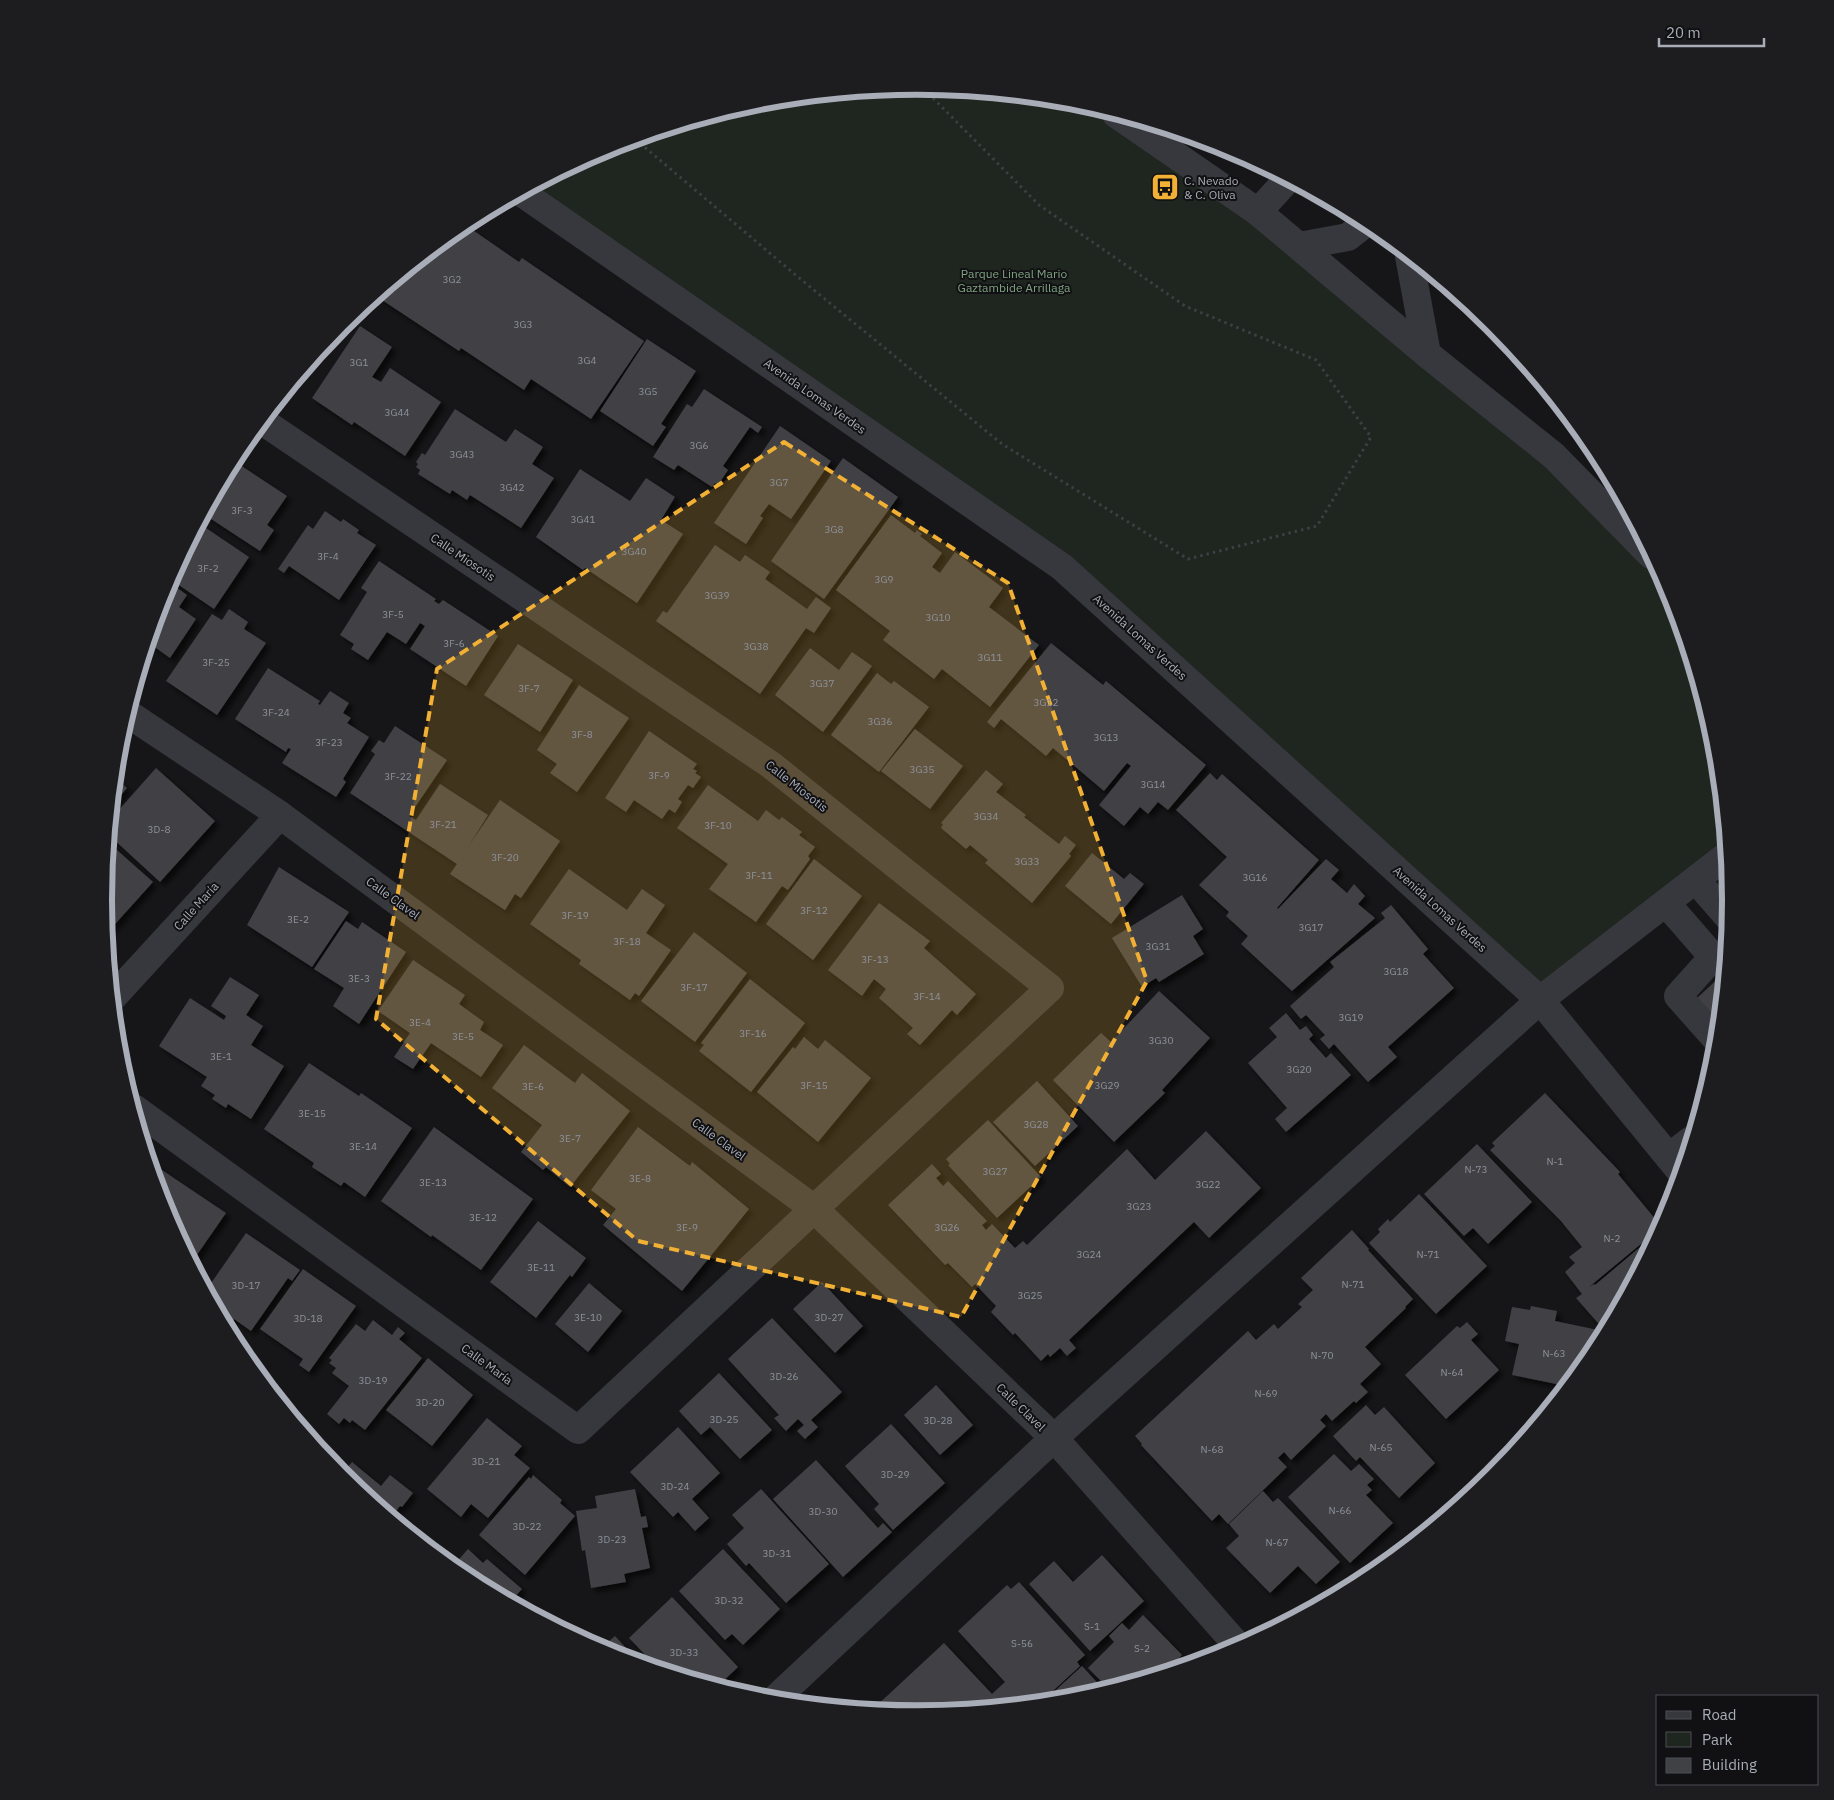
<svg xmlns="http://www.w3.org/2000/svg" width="1834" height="1800" viewBox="0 0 1834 1800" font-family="'IBM Plex Sans',sans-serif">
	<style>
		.green { fill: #1e261f }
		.building { fill: #404145; filter: url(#shadow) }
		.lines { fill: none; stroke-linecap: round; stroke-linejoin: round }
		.path { stroke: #3d3f44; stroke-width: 3; stroke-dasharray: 2.5 4; stroke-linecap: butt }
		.minor { stroke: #37383d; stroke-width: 28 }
		.marked { fill: #f2b134; fill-opacity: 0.2; stroke: #f2b134; stroke-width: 4; stroke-dasharray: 10 6; stroke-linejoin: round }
		.labels { text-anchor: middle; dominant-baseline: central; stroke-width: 4; stroke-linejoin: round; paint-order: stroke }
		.number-label { font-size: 10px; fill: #8e929b }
		.poi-label { font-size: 12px; fill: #a8adb8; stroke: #111113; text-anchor: start }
		.park-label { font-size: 12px; fill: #7fa381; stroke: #111113 }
		.street-label { font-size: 12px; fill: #a8adb8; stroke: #111113 }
		.rim { fill: none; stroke: #a8adb8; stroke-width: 6 }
	</style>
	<defs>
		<filter id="shadow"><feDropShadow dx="4.5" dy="4.5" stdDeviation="2.5" flood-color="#0009"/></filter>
	</defs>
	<rect width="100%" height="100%" fill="#161618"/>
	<polygon class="green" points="917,86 1076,102 1116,114 1258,212 1651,555 1669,589 1715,742 1726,856 1540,1000 1062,567 522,193 606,148 759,102"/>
	<g class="building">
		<polygon points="464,224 519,262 522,258 644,341 591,419 531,379 524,390 461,348 459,351 376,296"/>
		<polygon points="360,326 392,347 372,377 381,382 390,368 441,402 405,456 354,422 352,425 312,398"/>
		<polygon points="647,339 696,371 661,424 666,427 653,446 600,411"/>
		<polygon points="704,389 762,427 758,433 750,427 723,466 728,470 718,485 715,483 712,487 678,465 674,470 653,457 687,404 692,407"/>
		<polygon points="455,409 506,442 515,429 543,447 532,464 554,478 521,528 470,495 467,500 452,490 450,494 418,474 420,470 416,467 418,464 416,462 422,453 425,455"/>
		<polygon points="780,426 831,461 791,519 769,504 760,516 763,518 746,544 714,523"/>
		<polygon points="843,458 898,497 824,599 771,561"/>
		<polygon points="237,463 287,496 267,525 274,530 260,551 205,515"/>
		<polygon points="580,469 630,501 646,478 675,497 661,520 683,534 637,603 585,568 583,570 536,537"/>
		<polygon points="325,511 341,522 343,519 359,530 357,533 376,545 339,600 289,566 284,573 278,569 308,525 313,529"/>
		<polygon points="891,515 915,533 917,530 922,534 920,536 942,553 932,567 940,573 955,552 1003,588 989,607 1039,645 990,707 942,669 934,679 883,640 890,631 836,590"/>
		<polygon points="200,524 249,557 214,609 170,579"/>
		<polygon points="715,545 740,562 745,555 770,572 765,579 807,609 816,597 831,608 814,633 806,628 760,694 656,621 663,611 667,613"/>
		<polygon points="379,561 436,599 434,601 439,604 443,600 498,636 466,686 410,649 425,626 420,623 406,644 387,632 368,660 351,649 354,644 340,635 367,592 361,588"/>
		<polygon points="169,582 187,595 179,607 196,619 170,658 149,643"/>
		<polygon points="229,609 248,622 244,629 266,643 217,715 166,681 212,614 222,620"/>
		<polygon points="1051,643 1103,685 1106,681 1206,765 1168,810 1158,802 1148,814 1140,807 1124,826 1099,805 1131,766 1127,763 1104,791 1053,748 1046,756 1001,719 994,728 987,722"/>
		<polygon points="518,644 573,680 540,732 484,695"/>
		<polygon points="810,648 839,670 852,652 872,666 823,732 775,695"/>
		<polygon points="268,668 320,701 318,704 320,705 330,691 349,703 343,713 351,718 347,723 369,737 343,779 346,782 336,797 282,763 291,749 288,748 286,752 235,719"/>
		<polygon points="877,673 891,684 894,681 929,707 879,772 831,735"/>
		<polygon points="579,685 629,718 577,792 550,773 557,764 537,750"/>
		<polygon points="395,726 447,760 409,816 416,820 440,784 488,815 468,847 500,800 560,841 521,898 515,894 505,910 450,874 457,864 350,793 375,754 371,751 379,740 384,743"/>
		<polygon points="915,729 963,766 930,809 881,771"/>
		<polygon points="649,731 697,764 693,769 697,771 695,773 701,777 693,788 688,785 678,799 682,802 675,813 669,809 662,819 634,800 626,812 605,798"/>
		<polygon points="156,768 215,821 160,882 110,836 112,807 117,812"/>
		<polygon points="986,770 1003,784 996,792 1026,815 1024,817 1059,844 1065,836 1076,845 1069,854 1071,856 1032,903 985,863 988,860 970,845 966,849 941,828 943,824 941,823"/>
		<polygon points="1210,773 1217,780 1222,774 1319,860 1277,908 1278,909 1326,859 1339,870 1331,879 1347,893 1354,884 1365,896 1358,904 1375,918 1292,991 1241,944 1248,936 1226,916 1229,912 1199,885 1227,857 1176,810"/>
		<polygon points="115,778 127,788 113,805 115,784"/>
		<polygon points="708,785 758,821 766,810 779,820 782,817 802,832 799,835 815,847 808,856 810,859 788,890 782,886 756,922 709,889 728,864 677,828"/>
		<polygon points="109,843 153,882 107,933 103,900"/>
		<polygon points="1092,853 1124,879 1130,873 1144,884 1111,924 1065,886"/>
		<polygon points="814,859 862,896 813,960 766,924"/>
		<polygon points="279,867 349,912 312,967 247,925"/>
		<polygon points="569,869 627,910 642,889 665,905 646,933 671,950 639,996 635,993 630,1000 579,964 581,960 530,924"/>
		<polygon points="1182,895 1203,929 1193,936 1204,954 1159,982 1156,978 1142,987 1112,938"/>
		<polygon points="879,903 930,941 924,948 976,994 957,1015 952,1010 920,1045 907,1034 913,1028 879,998 886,989 874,979 862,996 828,970"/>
		<polygon points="1391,905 1428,949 1423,954 1454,988 1388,1047 1397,1057 1368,1082 1334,1044 1329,1049 1320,1039 1325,1035 1306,1015 1301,1019 1290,1006 1334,967 1330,962 1385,918 1381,913"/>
		<polygon points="346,921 358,929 362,922 406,952 359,1024 333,1006 344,988 314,969"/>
		<polygon points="694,932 747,973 695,1042 641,1001"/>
		<polygon points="413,960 465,995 459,1004 484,1022 480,1030 503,1045 481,1077 431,1043 413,1069 394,1057 410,1033 378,1011"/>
		<polygon points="1723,974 1719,1024 1696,999"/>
		<polygon points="230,977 259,995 246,1015 263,1026 251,1045 284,1066 251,1119 228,1104 226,1108 212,1099 215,1095 201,1086 207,1077 159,1046 190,998 224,1020 226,1016 211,1006"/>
		<polygon points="750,979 805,1023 751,1092 699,1051 704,1045 701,1043"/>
		<polygon points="1159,991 1210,1038 1162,1090 1165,1093 1114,1142 1053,1080 1101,1033 1111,1042"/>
		<polygon points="1286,1013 1300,1030 1306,1026 1313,1035 1309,1039 1326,1058 1331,1053 1351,1075 1286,1132 1275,1119 1287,1108 1248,1063 1277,1037 1269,1028"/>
		<polygon points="804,1037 818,1049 825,1040 871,1078 818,1142 757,1092 793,1047 795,1049"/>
		<polygon points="524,1045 575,1083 582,1073 630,1111 570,1187 546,1167 543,1170 521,1152 542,1125 492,1088"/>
		<polygon points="309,1063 359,1096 361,1093 412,1128 365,1197 344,1182 341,1186 312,1167 314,1163 264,1129"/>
		<polygon points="1037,1081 1078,1126 1035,1166 993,1122"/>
		<polygon points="1545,1093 1620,1172 1618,1174 1661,1226 1659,1229 1589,1287 1594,1284 1595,1285 1658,1232 1605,1331 1576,1298 1582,1294 1565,1272 1575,1263 1569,1257 1582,1247 1561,1221 1490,1150 1495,1146 1492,1143"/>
		<polygon points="988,1120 1041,1177 997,1218 948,1165 950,1164 946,1159"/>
		<polygon points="434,1127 533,1199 481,1270 432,1235 431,1237 381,1201"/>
		<polygon points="638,1127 690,1166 692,1162 749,1209 682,1291 603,1225 616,1209 591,1190"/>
		<polygon points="1206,1131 1261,1188 1209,1238 1194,1222 1069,1340 1076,1348 1067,1356 1060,1348 1050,1357 1048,1354 1041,1361 1015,1333 1013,1335 991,1312 996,1306 975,1284 972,1287 948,1263 945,1265 888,1205 932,1164 941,1174 936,1178 943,1186 948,1181 987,1221 982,1225 986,1230 992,1224 1015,1248 1023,1241 1027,1245 1127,1149 1155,1180"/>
		<polygon points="1477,1144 1532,1202 1488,1244 1473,1228 1464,1236 1424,1194"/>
		<polygon points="150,1162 226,1213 192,1262 165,1211"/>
		<polygon points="1419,1194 1487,1266 1436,1314 1369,1243 1380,1232 1378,1229 1388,1219 1390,1222"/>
		<polygon points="538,1221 586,1258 572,1277 570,1275 536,1318 490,1282"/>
		<polygon points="1352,1230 1369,1249 1368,1250 1413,1299 1405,1307 1406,1308 1365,1347 1381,1364 1360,1384 1368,1392 1356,1403 1354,1401 1332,1421 1326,1414 1320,1420 1326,1426 1291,1460 1284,1452 1278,1458 1287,1467 1228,1524 1219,1514 1212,1521 1141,1445 1142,1444 1135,1436 1248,1331 1256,1340 1274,1324 1278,1329 1302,1307 1298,1304 1313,1290 1301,1278"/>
		<polygon points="246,1233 300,1270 292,1281 288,1278 251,1331 234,1319 227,1328 207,1289"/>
		<polygon points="303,1269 356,1306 309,1372 299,1365 303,1359 260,1329"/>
		<polygon points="822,1282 863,1326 835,1353 793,1309"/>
		<polygon points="589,1283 622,1311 588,1352 555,1324"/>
		<polygon points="1531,1306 1557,1311 1555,1321 1603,1331 1585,1363 1566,1386 1512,1375 1519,1344 1505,1341 1512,1307 1530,1310"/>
		<polygon points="772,1318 842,1392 811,1420 818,1427 805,1439 797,1431 804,1425 798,1419 786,1431 774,1418 779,1415 728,1359"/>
		<polygon points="373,1320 392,1335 398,1327 405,1333 399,1339 422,1358 365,1430 352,1420 350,1423 344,1418 339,1424 327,1414 349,1386 332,1373 336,1368 329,1363 332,1360 329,1358 356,1324 365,1331"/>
		<polygon points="1467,1322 1478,1334 1471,1340 1499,1370 1446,1419 1405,1375 1457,1326 1460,1328"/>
		<polygon points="428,1358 473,1395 432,1446 386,1410"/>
		<polygon points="719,1373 772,1430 740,1459 710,1427 701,1435 679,1411"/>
		<polygon points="936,1385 973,1425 940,1455 904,1415"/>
		<polygon points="1366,1405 1375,1415 1384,1407 1435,1463 1399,1498 1360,1457 1356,1461 1333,1436"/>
		<polygon points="487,1418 522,1446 514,1455 530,1468 488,1518 471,1504 461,1517 427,1489"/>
		<polygon points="891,1424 945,1483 893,1530 874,1509 879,1504 845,1466"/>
		<polygon points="678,1427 720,1473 692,1499 709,1518 695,1531 678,1512 673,1517 630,1472"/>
		<polygon points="1334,1454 1351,1471 1359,1464 1374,1479 1367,1485 1372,1490 1366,1495 1393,1523 1350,1563 1288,1497"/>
		<polygon points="816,1460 878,1528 883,1523 892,1532 843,1577 773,1499"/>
		<polygon points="352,1462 381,1486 390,1475 413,1493 402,1507 400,1506 392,1516 341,1475"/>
		<polygon points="533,1475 562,1500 560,1503 575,1516 525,1575 479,1535 529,1477 531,1479"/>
		<polygon points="635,1489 641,1517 646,1516 648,1527 642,1528 650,1568 624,1574 626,1582 591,1588 585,1550 582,1551 576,1511 597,1508 595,1496"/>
		<polygon points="761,1489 829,1564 786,1603 749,1563 746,1566 727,1544 744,1528 732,1515"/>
		<polygon points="1263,1491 1273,1502 1278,1498 1340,1562 1316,1584 1298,1566 1270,1593 1226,1548 1239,1536 1229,1524"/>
		<polygon points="423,1539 446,1556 443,1559 422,1541"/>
		<polygon points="468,1549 483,1563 487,1559 522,1589 511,1601 465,1576 457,1570 459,1569 454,1565"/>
		<polygon points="723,1549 780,1609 743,1645 732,1634 725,1640 679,1591"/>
		<polygon points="1102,1555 1144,1601 1090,1651 1029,1584 1054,1561 1073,1582"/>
		<polygon points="1019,1582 1085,1655 1077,1662 1080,1666 1042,1701 917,1714 873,1709 944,1643 992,1694 1005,1682 958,1631 1007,1585 1011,1589"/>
		<polygon points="672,1597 738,1667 718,1686 658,1668 629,1638"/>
		<polygon points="1143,1615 1182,1655 1167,1670 1108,1688 1088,1668 1114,1642 1109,1636 1122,1623 1129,1630"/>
		<polygon points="615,1636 639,1662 600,1649"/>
		<polygon points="1082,1666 1103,1689 1075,1698 1044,1701"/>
	</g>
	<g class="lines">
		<polyline class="path" points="635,139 798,277 1002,444 1188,559 1317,526 1371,437 1316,360 1185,306 1039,205 922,87"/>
		<g class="minor">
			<polyline points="1116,114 1258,212 1427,354 1554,456 1651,555"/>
			<polyline points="522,193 1062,567 1540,1000 1681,1172"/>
			<polyline points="1258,212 1287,180"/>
			<polyline points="1299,246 1348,237 1367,222"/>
			<polyline points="1409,256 1427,354"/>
			<polyline points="127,713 280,815 813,1208 1054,1438 1238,1646"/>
			<polyline points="1696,880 1729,918"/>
			<polyline points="1666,903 1713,957 1678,996 1717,1040"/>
			<polyline points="113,997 280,815"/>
			<polyline points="134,1108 578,1430 1050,988 771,765 262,421"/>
			<polyline points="1669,1157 1691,1140"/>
			<polyline points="774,1700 1054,1438 1540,1000 1726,856"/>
		</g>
	</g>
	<path class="marked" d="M784,442L1008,583L1147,981L961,1317L638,1241L376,1019L437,669Z"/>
	<defs>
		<g id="bus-square" transform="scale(1.4375)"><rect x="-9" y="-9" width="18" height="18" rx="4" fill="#f2b134" stroke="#111113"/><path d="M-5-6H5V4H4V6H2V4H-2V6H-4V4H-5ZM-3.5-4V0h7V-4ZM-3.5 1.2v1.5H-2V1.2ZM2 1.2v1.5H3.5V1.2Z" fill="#111"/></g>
	</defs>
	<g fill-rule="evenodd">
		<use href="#bus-square" x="1165" y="187"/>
	</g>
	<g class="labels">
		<g class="number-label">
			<text x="452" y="279">3G2</text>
			<text x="523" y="324">3G3</text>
			<text x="587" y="360">3G4</text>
			<text x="359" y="362">3G1</text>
			<text x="648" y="391">3G5</text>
			<text x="397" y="412">3G44</text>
			<text x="699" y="445">3G6</text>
			<text x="462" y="454">3G43</text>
			<text x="779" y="482">3G7</text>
			<text x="512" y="487">3G42</text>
			<text x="242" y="510">3F-3</text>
			<text x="583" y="519">3G41</text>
			<text x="834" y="529">3G8</text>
			<text x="634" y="551">3G40</text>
			<text x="328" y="556">3F-4</text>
			<text x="208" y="568">3F-2</text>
			<text x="884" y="579">3G9</text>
			<text x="717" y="595">3G39</text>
			<text x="393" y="614">3F-5</text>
			<text x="938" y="617">3G10</text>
			<text x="454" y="643">3F-6</text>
			<text x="756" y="646">3G38</text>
			<text x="990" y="657">3G11</text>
			<text x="216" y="662">3F-25</text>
			<text x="822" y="683">3G37</text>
			<text x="529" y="688">3F-7</text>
			<text x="1046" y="702">3G12</text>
			<text x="276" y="712">3F-24</text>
			<text x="880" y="721">3G36</text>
			<text x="582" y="734">3F-8</text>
			<text x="1106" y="737">3G13</text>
			<text x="329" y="742">3F-23</text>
			<text x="922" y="769">3G35</text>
			<text x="659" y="775">3F-9</text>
			<text x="398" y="776">3F-22</text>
			<text x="1153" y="784">3G14</text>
			<text x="986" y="816">3G34</text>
			<text x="443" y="824">3F-21</text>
			<text x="718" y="825">3F-10</text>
			<text x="159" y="829">3D-8</text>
			<text x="505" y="857">3F-20</text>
			<text x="1027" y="861">3G33</text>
			<text x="759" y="875">3F-11</text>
			<text x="1255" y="877">3G16</text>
			<text x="814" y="910">3F-12</text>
			<text x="575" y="915">3F-19</text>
			<text x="298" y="919">3E-2</text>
			<text x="1311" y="927">3G17</text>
			<text x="627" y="941">3F-18</text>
			<text x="1158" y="946">3G31</text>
			<text x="875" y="959">3F-13</text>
			<text x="1396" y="971">3G18</text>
			<text x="359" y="978">3E-3</text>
			<text x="694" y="987">3F-17</text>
			<text x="927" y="996">3F-14</text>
			<text x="1351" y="1017">3G19</text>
			<text x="420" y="1022">3E-4</text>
			<text x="753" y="1033">3F-16</text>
			<text x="463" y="1036">3E-5</text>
			<text x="1161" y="1040">3G30</text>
			<text x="221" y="1056">3E-1</text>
			<text x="1299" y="1069">3G20</text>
			<text x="814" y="1085">3F-15</text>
			<text x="1107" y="1085">3G29</text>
			<text x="533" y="1086">3E-6</text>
			<text x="312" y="1113">3E-15</text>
			<text x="1036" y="1124">3G28</text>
			<text x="570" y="1138">3E-7</text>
			<text x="363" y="1146">3E-14</text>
			<text x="1555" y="1161">N-1</text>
			<text x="1476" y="1169">N-73</text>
			<text x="995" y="1171">3G27</text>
			<text x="640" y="1178">3E-8</text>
			<text x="433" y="1182">3E-13</text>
			<text x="1208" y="1184">3G22</text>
			<text x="1139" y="1206">3G23</text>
			<text x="483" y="1217">3E-12</text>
			<text x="687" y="1227">3E-9</text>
			<text x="947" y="1227">3G26</text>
			<text x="1612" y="1238">N-2</text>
			<text x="1089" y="1254">3G24</text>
			<text x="1428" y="1254">N-71</text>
			<text x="541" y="1267">3E-11</text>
			<text x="1353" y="1284">N-71</text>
			<text x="246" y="1285">3D-17</text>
			<text x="1030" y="1295">3G25</text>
			<text x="588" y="1317">3E-10</text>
			<text x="829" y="1317">3D-27</text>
			<text x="308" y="1318">3D-18</text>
			<text x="1554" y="1353">N-63</text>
			<text x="1322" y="1355">N-70</text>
			<text x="1452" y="1372">N-64</text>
			<text x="784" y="1376">3D-26</text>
			<text x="373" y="1380">3D-19</text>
			<text x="1266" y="1393">N-69</text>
			<text x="430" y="1402">3D-20</text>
			<text x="724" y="1419">3D-25</text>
			<text x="938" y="1420">3D-28</text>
			<text x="1381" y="1447">N-65</text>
			<text x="1212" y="1449">N-68</text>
			<text x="486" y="1461">3D-21</text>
			<text x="895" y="1474">3D-29</text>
			<text x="675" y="1486">3D-24</text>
			<text x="1340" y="1510">N-66</text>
			<text x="823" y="1511">3D-30</text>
			<text x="527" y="1526">3D-22</text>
			<text x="612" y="1539">3D-23</text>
			<text x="1277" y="1542">N-67</text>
			<text x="777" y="1553">3D-31</text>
			<text x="729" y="1600">3D-32</text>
			<text x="1092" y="1626">S-1</text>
			<text x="1022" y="1643">S-56</text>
			<text x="1142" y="1648">S-2</text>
			<text x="684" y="1652">3D-33</text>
		</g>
		<g class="poi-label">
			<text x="1184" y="180">C. Nevado<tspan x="1184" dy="14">&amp; C. Oliva</tspan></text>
		</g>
		<g class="park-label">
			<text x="1014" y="273">Parque Lineal Mario<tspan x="1014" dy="14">Gaztambide Arrillaga</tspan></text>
		</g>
		<g class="street-label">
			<text transform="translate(815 396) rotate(35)">Avenida Lomas Verdes</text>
			<text transform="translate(463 557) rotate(34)">Calle Miosotis</text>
			<text transform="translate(1140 637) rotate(42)">Avenida Lomas Verdes</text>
			<text transform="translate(797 786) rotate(38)">Calle Miosotis</text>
			<text transform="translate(393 898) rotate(36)">Calle Clavel</text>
			<text transform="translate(196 906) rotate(-48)">Calle María</text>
			<text transform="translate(1440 909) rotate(42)">Avenida Lomas Verdes</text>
			<text transform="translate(719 1139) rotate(36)">Calle Clavel</text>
			<text transform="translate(487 1364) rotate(36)">Calle María</text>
			<text transform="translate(1021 1407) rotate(44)">Calle Clavel</text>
		</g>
	</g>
	<path d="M0 0H1834V1800H0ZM112 900a805 805 0 1 1 1610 0a805 805 0 1 1-1610 0Z" fill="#1d1d20" fill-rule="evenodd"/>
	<path class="rim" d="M112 900a805 805 0 1 1 1610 0a805 805 0 1 1-1610 0Z"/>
	<rect x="1656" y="1695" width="162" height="90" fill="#111113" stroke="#4d4f55"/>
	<rect x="1666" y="1711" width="25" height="8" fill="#37383d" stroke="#4d4f55"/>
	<text x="1702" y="1720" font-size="15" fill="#a8adb8">Road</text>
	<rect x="1666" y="1732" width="25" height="15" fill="#1e261f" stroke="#4d4f55"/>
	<text x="1702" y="1745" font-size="15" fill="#a8adb8">Park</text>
	<rect x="1666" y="1758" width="25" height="15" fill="#404145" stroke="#4d4f55"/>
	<text x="1702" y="1770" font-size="15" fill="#a8adb8">Building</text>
	<path d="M1659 38v8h105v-8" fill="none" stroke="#a8adb8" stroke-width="2.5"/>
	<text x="1666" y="38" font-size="15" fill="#a8adb8" stroke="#111113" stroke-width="4" paint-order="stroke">20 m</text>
</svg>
